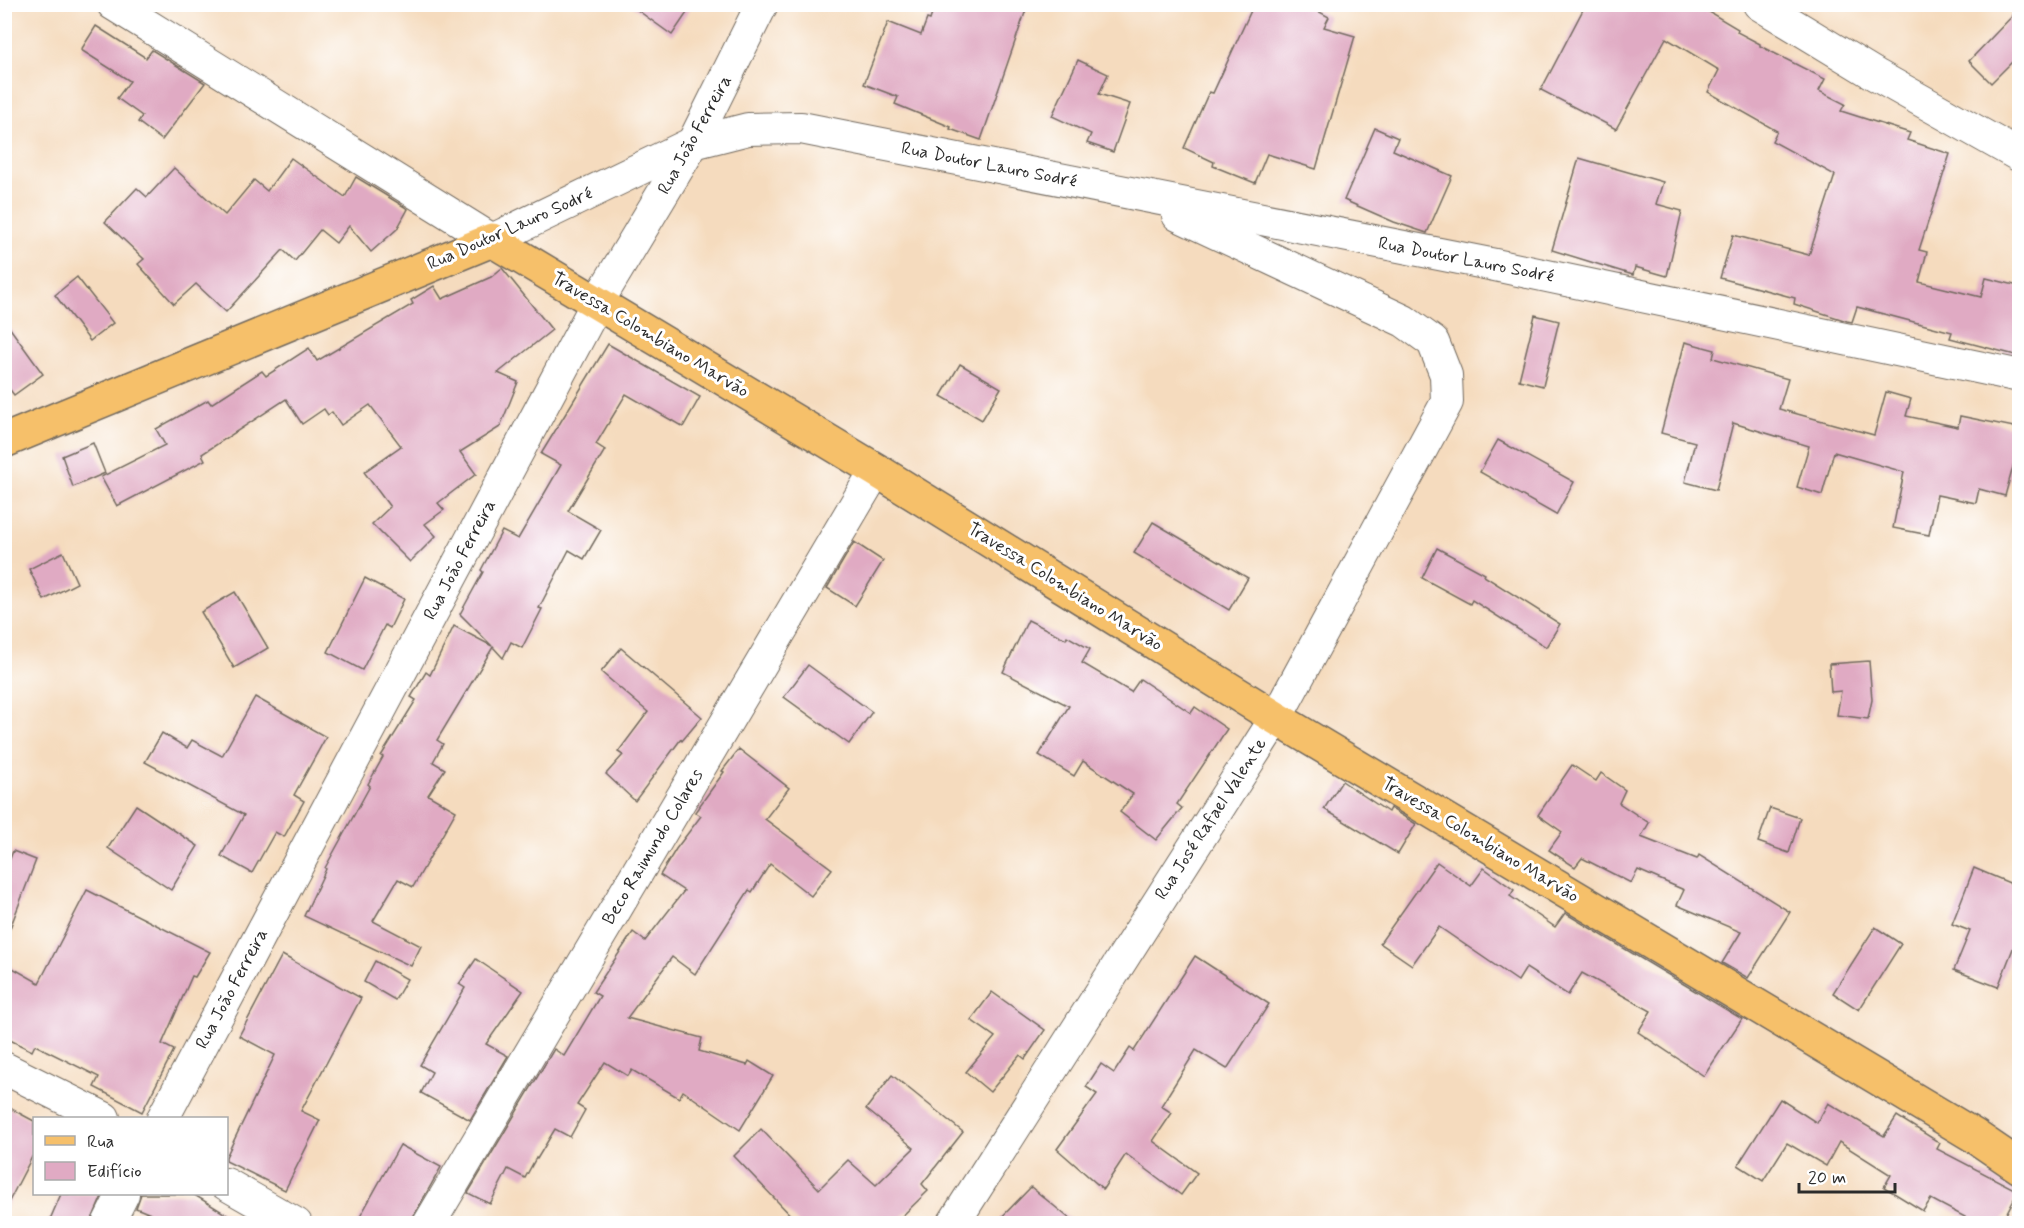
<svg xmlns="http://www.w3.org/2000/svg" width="2024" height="1228" viewBox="0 0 2024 1228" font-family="Mynerve,sans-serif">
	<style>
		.building { fill: #e0aac3 }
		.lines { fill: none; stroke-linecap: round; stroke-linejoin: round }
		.minor-casing { stroke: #72695e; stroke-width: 34 }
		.major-casing { stroke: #72695e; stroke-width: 36 }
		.minor { stroke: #fff; stroke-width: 32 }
		.major { stroke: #f6c06b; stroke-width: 33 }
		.labels { text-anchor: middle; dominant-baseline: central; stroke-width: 6; stroke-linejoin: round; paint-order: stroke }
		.street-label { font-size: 18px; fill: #2b2b2b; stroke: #fff }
	</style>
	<rect width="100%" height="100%" fill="#fff"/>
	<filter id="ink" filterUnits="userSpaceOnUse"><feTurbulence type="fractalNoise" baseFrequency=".0167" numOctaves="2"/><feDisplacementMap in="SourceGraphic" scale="12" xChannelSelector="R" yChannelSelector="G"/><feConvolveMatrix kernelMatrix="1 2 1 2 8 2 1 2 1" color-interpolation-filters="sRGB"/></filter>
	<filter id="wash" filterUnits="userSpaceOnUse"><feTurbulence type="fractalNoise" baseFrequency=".008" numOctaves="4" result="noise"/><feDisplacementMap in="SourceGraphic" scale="24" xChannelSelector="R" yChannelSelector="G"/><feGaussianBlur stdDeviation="1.35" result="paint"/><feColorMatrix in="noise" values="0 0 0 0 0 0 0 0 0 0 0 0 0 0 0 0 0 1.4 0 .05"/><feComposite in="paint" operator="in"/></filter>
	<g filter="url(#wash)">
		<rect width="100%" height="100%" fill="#f5dbbe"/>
		<g id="blocks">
			<g class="building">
				<polygon points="629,4 693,4 672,35"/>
				<polygon points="935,4 1028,4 981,140 950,129 951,127 895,104 898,97 864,84 888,22 921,35 927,19 930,20"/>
				<polygon points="1254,4 1305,4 1329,17 1324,27 1355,36 1316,169 1267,154 1255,183 1213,166 1214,162 1184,148 1209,92 1213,93"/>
				<polygon points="1586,4 1696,4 1738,29 1737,32 1760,44 1760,46 1825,79 1819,91 1845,104 1841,111 1910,133 1907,140 1950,154 1919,250 1927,252 1919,282 1981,297 1986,278 2019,286 2019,356 1950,338 1952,332 1857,307 1852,322 1847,321 1794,304 1795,298 1720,278 1733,235 1809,255 1835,175 1772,141 1777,131 1708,92 1719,70 1666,38 1616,129 1541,90"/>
				<polygon points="2019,9 2019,55 1991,83 1969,61"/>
				<polygon points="96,26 146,58 152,50 205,83 162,140 138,122 142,116 117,98 130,81 81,50"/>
				<polygon points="1078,60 1108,74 1099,94 1130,104 1113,152 1087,143 1091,134 1052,116"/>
				<polygon points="1375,128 1398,138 1393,150 1452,176 1427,233 1394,222 1344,200"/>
				<polygon points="291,158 345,197 356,177 408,209 397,229 371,252 349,226 336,243 320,230 295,261 283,250 226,312 196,284 174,304 138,264 144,259 105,222 137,188 147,197 174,168 225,215 254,180 267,191"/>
				<polygon points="1579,158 1663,182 1656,204 1682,211 1667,276 1635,267 1633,275 1552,250"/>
				<polygon points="502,268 552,330 498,373 518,382 500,427 460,452 476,474 438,503 444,510 425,524 436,536 410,562 372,524 390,507 364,472 401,446 370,405 341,425 332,412 328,415 324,409 302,424 286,399 202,454 205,460 117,506 101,477 165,445 156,429 208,400 211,404 262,371 266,376 309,348 317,361 413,304 411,300 434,286 442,299 491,277"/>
				<polygon points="77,277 113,323 90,341 55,295"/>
				<polygon points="1535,315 1559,321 1543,386 1519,380"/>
				<polygon points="4,320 43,374 14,395 4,382"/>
				<polygon points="1685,342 1715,350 1713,358 1788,379 1779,409 1874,435 1886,392 1911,399 1906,416 1958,427 1960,416 2019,428 2019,445 2005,496 1979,489 1976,503 1937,495 1929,535 1893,528 1904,472 1834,452 1822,495 1797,487 1809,446 1733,423 1716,490 1685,482 1695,442 1661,433"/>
				<polygon points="608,344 700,397 683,427 626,394 596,444 605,450 568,511 601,530 584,559 569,550 539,608 542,609 522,648 511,642 503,658 493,647 437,740 443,744 433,762 445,769 428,795 456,811 413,887 398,879 373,921 421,946 411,966 304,916 326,869 325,868 370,786 368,784 383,757 381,756 416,700 411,697 426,672 430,675 454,626 492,646 460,614 483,572 481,570 502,531 518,539 561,465 541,454"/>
				<polygon points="960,364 1001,388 982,420 941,396"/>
				<polygon points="1498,440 1574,482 1556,515 1480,472"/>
				<polygon points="93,443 105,473 73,487 62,456"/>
				<polygon points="1153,522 1248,578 1229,610 1134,553"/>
				<polygon points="854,542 883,561 855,606 827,588"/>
				<polygon points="1437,548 1485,574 1484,576 1560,624 1546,647 1472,600 1470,604 1422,578"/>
				<polygon points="63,552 77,583 44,600 29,569"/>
				<polygon points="365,578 404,599 390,628 385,625 362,670 328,652"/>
				<polygon points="235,592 268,648 234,668 201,612"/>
				<polygon points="1028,620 1066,639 1067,636 1090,649 1082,663 1131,692 1140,679 1191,713 1195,707 1227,729 1177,804 1182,808 1156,840 1120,812 1133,794 1083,761 1074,776 1039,755 1069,706 1003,672"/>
				<polygon points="621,648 702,717 682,741 681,739 635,801 606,774 623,755 618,752 648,712 601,672"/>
				<polygon points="1869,661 1872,700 1868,719 1837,715 1841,691 1831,692 1829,664"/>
				<polygon points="808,665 872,712 849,744 784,697"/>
				<polygon points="255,697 326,737 294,795 304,801 284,837 275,832 252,873 221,856 244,815 145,762 162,733 187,748 192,740 222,756"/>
				<polygon points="739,749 789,788 765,819 832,869 811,896 770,864 752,892 749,890 695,974 672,957 627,1018 702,1038 699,1051 747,1065 749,1061 773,1076 740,1130 683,1091 679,1098 632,1070 628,1076 605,1062 577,1105 585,1110 570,1137 555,1129 537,1159 536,1158 525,1178 508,1169 490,1204 468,1193 554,1049 564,1056 600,996 593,992 633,932 645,941 684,891 660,875 676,849 701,816 695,812 724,772 722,771"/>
				<polygon points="1572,765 1596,781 1601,773 1625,790 1619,803 1649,823 1641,837 1697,859 1699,855 1790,912 1748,978 1722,963 1741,932 1677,905 1684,890 1638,870 1631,883 1582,858 1575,867 1549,850 1562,832 1538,815"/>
				<polygon points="1342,781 1388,812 1390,808 1416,824 1398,854 1324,809"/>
				<polygon points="136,805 198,846 171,890 108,848"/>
				<polygon points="1770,808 1800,818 1789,853 1758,842"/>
				<polygon points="13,851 36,860 7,936 4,935 4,874"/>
				<polygon points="1437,862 1471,886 1484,868 1514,890 1510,896 1555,927 1565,913 1742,1019 1704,1076 1638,1032 1651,1011 1582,973 1568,995 1526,968 1518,981 1439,927 1412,965 1380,943"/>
				<polygon points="1974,868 2019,887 2019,933 1998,987 1954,970 1970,931 1952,924"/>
				<polygon points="87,890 210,952 195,977 192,976 162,1044 174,1050 142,1112 94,1087 99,1077 35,1045 32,1051 4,1037 4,963 39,983"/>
				<polygon points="1875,927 1901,944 1859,1010 1833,993"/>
				<polygon points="282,955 361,998 301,1111 320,1120 285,1190 226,1161 226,1157 275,1055 239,1036"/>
				<polygon points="1195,956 1269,1004 1227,1069 1196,1050 1161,1106 1172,1113 1153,1141 1197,1173 1181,1195 1126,1154 1103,1189 1057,1149 1097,1094 1086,1087 1101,1064 1114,1073 1130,1048 1134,1051"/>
				<polygon points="476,959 523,991 486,1044 508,1056 470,1120 421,1093 432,1072 420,1065 465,988 459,984"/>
				<polygon points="375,961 407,979 395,1000 364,982"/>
				<polygon points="992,992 1045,1030 1025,1059 1020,1055 990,1092 966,1072 995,1037 971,1020"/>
				<polygon points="892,1075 963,1132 922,1184 928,1191 894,1224 799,1224 734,1156 761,1129 819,1189 848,1160 876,1185 914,1148 866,1109"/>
				<polygon points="1780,1099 1817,1123 1828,1103 1884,1136 1897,1116 1940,1143 1937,1149 2018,1191 2001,1224 1978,1224 1931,1199 1923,1211 1884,1187 1891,1175 1839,1142 1826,1166 1787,1143 1763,1181 1738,1165"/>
				<polygon points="4,1105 34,1121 34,1153 4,1211"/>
				<polygon points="400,1145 441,1167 409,1224 356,1224"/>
				<polygon points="1031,1187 1076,1224 995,1224"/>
				<polygon points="61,1194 103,1194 90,1224 48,1224"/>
				<polygon points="141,1194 193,1194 242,1224 175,1224 136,1208"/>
			</g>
		</g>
	</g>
	<g filter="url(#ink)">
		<use href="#blocks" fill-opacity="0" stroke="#72695e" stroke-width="1.5"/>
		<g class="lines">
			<g class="minor-casing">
				<g id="minor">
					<polyline points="113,4 492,240 693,143 748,129 801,128 1495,265 2020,376"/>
					<polyline points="1759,4 1876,75 2020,156"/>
					<polyline points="4,1068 104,1118"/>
					<polyline points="163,1118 597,303 693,143 762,4"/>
					<polyline points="226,1184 296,1224"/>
					<polyline points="108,1224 123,1194"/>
					<polyline points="429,1224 876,470"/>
					<polyline points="953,1224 1276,718 1447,402 1446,375 1433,342 1404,321 1178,215"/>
				</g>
			</g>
			<g class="major-casing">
				<polyline id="major" points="4,441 492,240 876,470 1276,718 1973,1135 2020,1167"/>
			</g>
			<use href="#minor" class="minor"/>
			<use href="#major" class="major"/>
		</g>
	</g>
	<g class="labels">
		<g class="street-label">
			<text transform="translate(695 135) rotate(-61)">Rua João Ferreira</text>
			<text transform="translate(989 165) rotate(11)">Rua Doutor Lauro Sodré</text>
			<text transform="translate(510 229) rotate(-24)">Rua Doutor Lauro Sodré</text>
			<text transform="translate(1466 260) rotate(11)">Rua Doutor Lauro Sodré</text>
			<text transform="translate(650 335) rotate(31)">Travessa Colombiano Marvão</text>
			<text transform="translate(460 560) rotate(-62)">Rua João Ferreira</text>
			<text transform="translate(1065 587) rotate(32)">Travessa Colombiano Marvão</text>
			<text transform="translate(1211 819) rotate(-57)">Rua José Rafael Valente</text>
			<text transform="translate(1480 840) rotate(31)">Travessa Colombiano Marvão</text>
			<text transform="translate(653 847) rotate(-59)">Beco Raimundo Colares</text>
			<text transform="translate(232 989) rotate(-62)">Rua João Ferreira</text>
		</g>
	</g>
	<rect width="2024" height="1228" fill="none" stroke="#fff" stroke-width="24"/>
	<rect x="33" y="1117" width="195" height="78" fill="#ffffff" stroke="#aaaaaa" stroke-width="1.5"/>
	<rect x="45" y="1136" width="30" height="9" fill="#f6c06b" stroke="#aaaaaa" stroke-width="1.5"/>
	<text x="87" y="1147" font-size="18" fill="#2b2b2b">Rua</text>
	<rect x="45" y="1162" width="30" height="18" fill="#e0aac3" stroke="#aaaaaa" stroke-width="1.5"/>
	<text x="87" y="1177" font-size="18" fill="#2b2b2b">Edifício</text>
	<path d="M1799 1183v9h96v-9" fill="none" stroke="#2b2b2b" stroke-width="3"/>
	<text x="1808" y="1183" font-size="18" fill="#2b2b2b" stroke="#ffffff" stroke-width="4.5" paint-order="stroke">20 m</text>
</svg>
